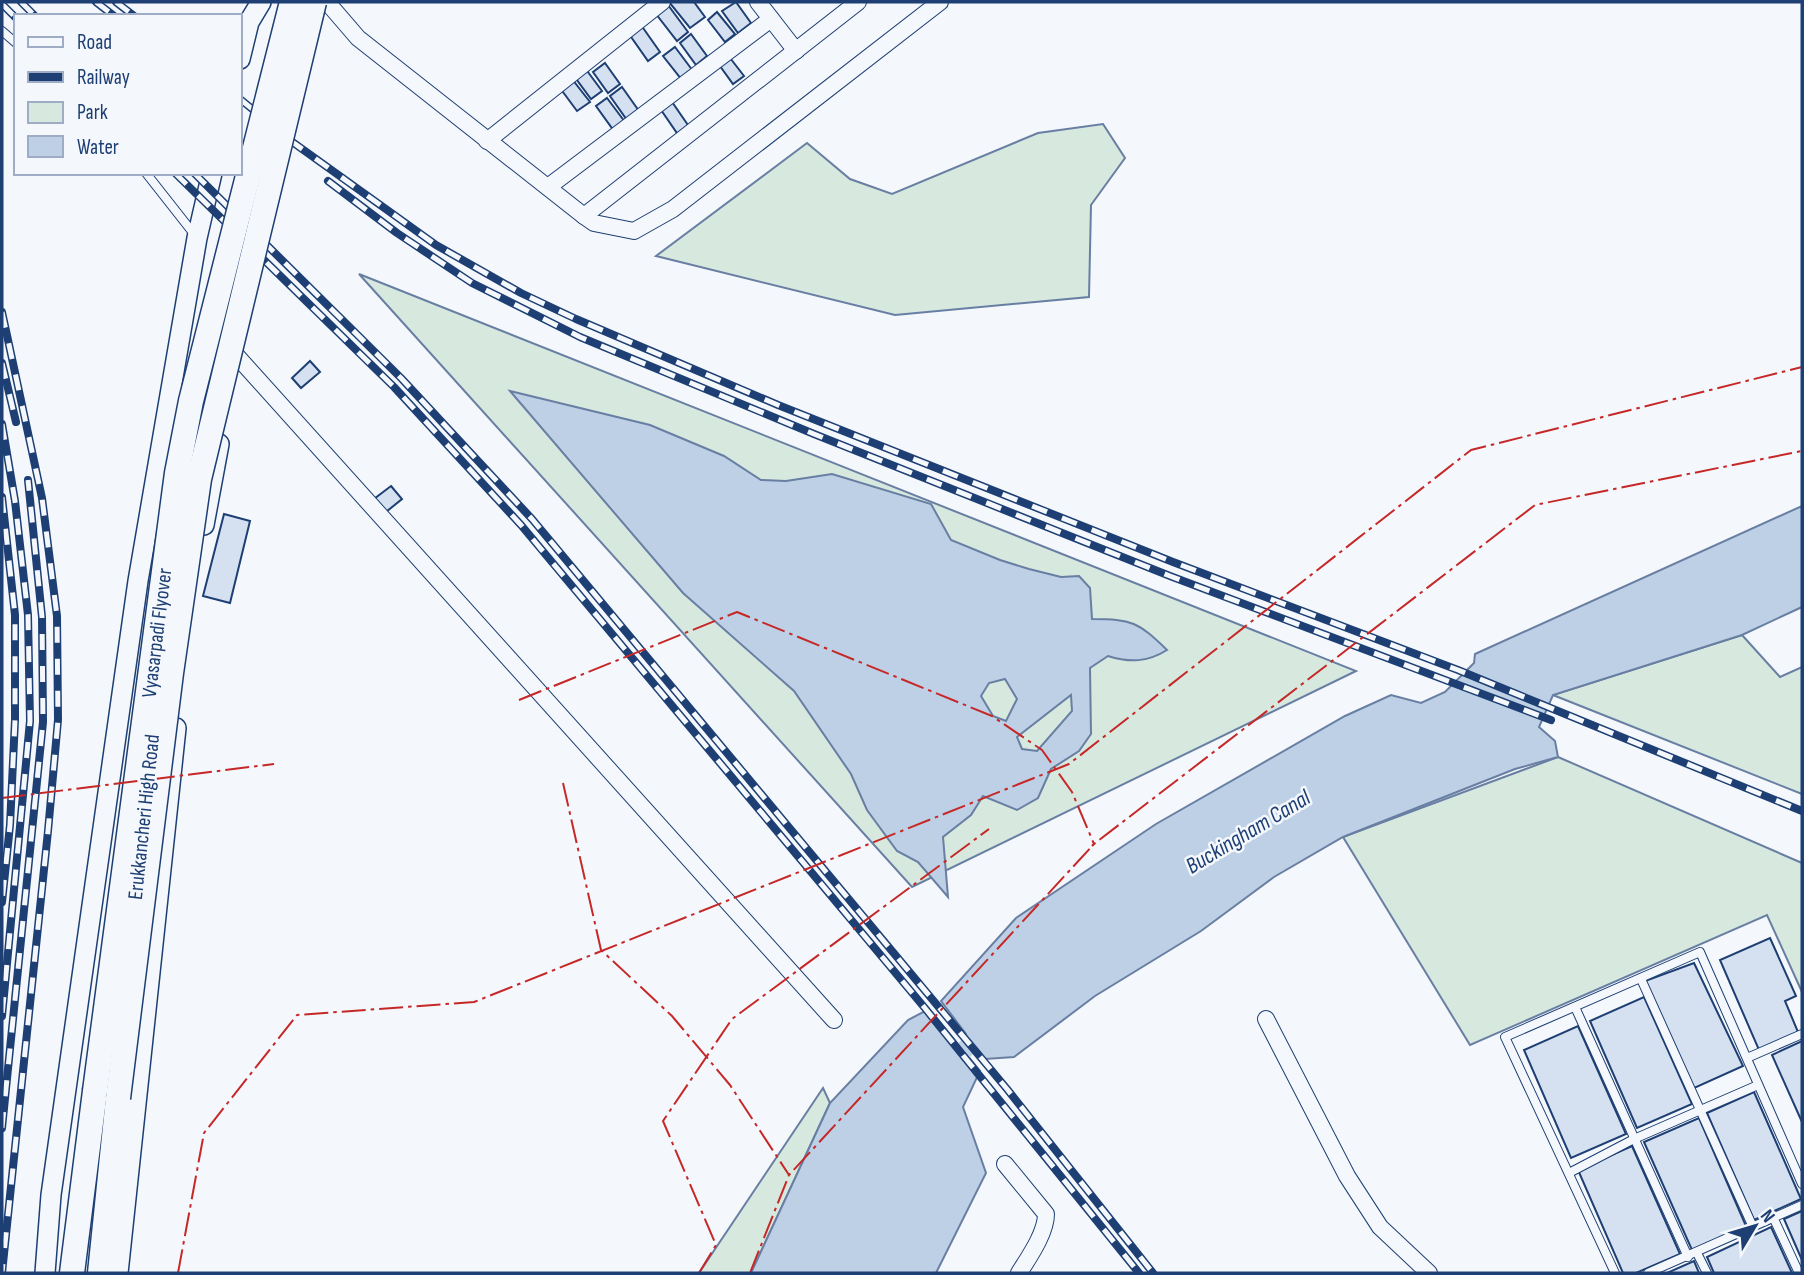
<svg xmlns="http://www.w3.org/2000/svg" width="1804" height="1275" viewBox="0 0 1804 1275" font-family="'Sofia Sans Condensed',sans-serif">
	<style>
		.green { fill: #d7e8df; stroke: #687fa3; stroke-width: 2 }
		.water { fill: #bed0e5; stroke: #687fa3; stroke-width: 2; fill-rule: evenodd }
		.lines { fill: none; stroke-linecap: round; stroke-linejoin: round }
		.canal { stroke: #bed0e5; stroke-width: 18 }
		.building { fill: #d5e0f0; stroke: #1d3f73; stroke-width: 2 }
		.service-casing { stroke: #1d3f73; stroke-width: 10 }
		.minor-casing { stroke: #1d3f73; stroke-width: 18 }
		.tertiary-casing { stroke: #1d3f73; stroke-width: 22 }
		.primary-casing { stroke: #1d3f73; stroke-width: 27 }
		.service { stroke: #f4f7fb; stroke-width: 8 }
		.minor { stroke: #f4f7fb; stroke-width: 16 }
		.tertiary { stroke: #f4f7fb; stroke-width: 19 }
		.primary { stroke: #f4f7fb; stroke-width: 24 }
		.rail-casing { stroke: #1d3f73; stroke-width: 8 }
		.rail { stroke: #f4f7fb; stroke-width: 5; stroke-dasharray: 16; stroke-linecap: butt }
		.primary-bridge-casing { stroke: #1d3f73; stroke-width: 27; stroke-linecap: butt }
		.primary-bridge { stroke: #f4f7fb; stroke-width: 24 }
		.power { stroke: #c62828; stroke-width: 2; stroke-dasharray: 24 5 3.5 5; stroke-linecap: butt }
		.labels { text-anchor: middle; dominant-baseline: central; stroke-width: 5; stroke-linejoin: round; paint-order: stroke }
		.street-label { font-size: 21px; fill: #1d3f73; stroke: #f4f7fb }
		.water-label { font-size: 23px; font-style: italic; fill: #1d3f73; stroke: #f4f7fb }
	</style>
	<rect width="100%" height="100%" fill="#f4f7fb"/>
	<g class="green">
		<polygon points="1103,124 1125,158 1091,205 1089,297 895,315 656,256 807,143 850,179 892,194 1038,133"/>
		<polygon points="359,274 1356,671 912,887"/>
		<polygon points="1742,635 1780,677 1802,667 1802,794 1553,695"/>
		<polygon points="1558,757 1802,863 1802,992 1767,915 1470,1045 1343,837"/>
		<polygon points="823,1088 830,1103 751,1273 699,1273"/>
	</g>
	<g class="water">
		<path d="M510,391L650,425L724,456L761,480L786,481L832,474L931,504L951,540L1000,560L1029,569L1061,577L1079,576L1090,588L1092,619C1132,619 1138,622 1167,650C1148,662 1130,663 1108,656L1090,668L1091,734L1079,751L1051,769L1038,798L1017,810L983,796L971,815L943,837L948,897L918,862L897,851L867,810L851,774L794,691L683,593ZM1005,679L1017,699L1006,721L993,716L981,696L989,683ZM1071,695L1072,711L1037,751L1022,749L1017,737Z"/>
		<polygon points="1802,506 1802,607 1742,635 1553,695 1539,727 1555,741 1558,757 1515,769 1343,837 1274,877 1201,931 1095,996 1014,1057 985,1059 941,1001 1016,918 1156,824 1345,716 1391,695 1421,703 1445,692 1474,663 1475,654"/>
		<polygon points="929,1009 980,1071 963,1107 986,1173 936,1273 751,1273 830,1103 908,1020"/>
	</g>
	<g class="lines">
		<polyline class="canal" points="948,1068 988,1024"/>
	</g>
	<g class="building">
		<polygon points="669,2 694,2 705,17 690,28"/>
		<polygon points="736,2 751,23 738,33 722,11"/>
		<polygon points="668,5 688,32 677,41 656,14"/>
		<polygon points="717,12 735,34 725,42 708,20"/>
		<polygon points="641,25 660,52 648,61 629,34"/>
		<polygon points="691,34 707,56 696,65 680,43"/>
		<polygon points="675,47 693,71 682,80 663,56"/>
		<polygon points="727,54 744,76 733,84 717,62"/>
		<polygon points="605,63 620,84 608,93 593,72"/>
		<polygon points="585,68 602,91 591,99 574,76"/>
		<polygon points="572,79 590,102 577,111 560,88"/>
		<polygon points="622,87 639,111 627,120 610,96"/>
		<polygon points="607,98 625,122 614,131 596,106"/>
		<polygon points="670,99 690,128 679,136 659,107"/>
		<polygon points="310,361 320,372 301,388 292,378"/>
		<polygon points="391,486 402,499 381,516 370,502"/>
		<polygon points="224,514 250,521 230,603 203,596"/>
		<polygon points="1770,938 1796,996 1785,1001 1798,1032 1759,1050 1720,960"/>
		<polygon points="1694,963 1743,1066 1692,1089 1645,981"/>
		<polygon points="1644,997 1692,1104 1637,1128 1590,1021"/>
		<polygon points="1578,1026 1626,1134 1571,1158 1524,1050"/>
		<polygon points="1802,1041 1802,1122 1772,1055"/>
		<polygon points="1754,1092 1801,1199 1754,1220 1707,1113"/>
		<polygon points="1699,1118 1746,1226 1692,1250 1644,1142"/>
		<polygon points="1632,1146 1680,1254 1636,1273 1623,1273 1578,1170"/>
		<polygon points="1802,1211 1802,1260 1784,1219"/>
		<polygon points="1771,1227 1792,1273 1714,1273 1707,1257"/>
		<polygon points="1694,1261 1699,1273 1667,1273"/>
	</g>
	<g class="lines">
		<g class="service-casing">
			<g id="service">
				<polyline points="2,31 16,43"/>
				<polyline points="146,173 194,234"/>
				<polyline points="1641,979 1753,1227"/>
				<polyline points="1575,1007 1688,1257"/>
				<polyline points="1747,1058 1802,1034"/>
				<polyline points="1569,1173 1634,1139 1758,1085"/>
				<polyline points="1773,1217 1799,1273"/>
				<polyline points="1697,1253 1707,1273"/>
				<polyline points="1615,1273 1505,1037 1700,952 1802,1184"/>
				<polyline points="1648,1273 1802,1205"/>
			</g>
		</g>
		<g class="minor-casing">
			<g id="minor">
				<polyline points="327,2 358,38 584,216 594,223 634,231 673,209 940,2"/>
				<polyline points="758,2 796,51"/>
				<polyline points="487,141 662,2"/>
				<polyline points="548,187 771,19"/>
				<polyline points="584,216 858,2"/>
				<polyline points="235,354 834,1020"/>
				<polyline points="1266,1019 1347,1176 1380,1227 1429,1273"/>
				<path d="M1005,1164L1046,1214C1046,1233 1029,1257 1019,1273"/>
			</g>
		</g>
		<g class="tertiary-casing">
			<g id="tertiary">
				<polyline points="240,59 249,22 261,2"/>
				<polyline points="204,525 219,444"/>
				<polyline points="45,1273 51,1195 138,581 197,238 212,173"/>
				<polyline points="118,1273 176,728"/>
			</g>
		</g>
		<g class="primary-casing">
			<g id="primary">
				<polyline points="72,1273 95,1091"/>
				<polyline points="100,1273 118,1098"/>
			</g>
		</g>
		<use href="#service" class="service"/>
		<use href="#minor" class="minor"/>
		<use href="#tertiary" class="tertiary"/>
		<use href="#primary" class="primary"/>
		<g class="rail-casing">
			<g id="rail">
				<polyline points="21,2 35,16"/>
				<polyline points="96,2 114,16"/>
				<polyline points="116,2 134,16"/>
				<polyline points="2,4 16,18"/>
				<polyline points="240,99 291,141 436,245 521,293 576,319 778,405 1173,562 1458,670 1802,811"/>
				<polyline points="175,173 394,387 521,525 924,1007 1139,1273"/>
				<polyline points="194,173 401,378 532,519 1007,1089 1153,1273"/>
				<polyline points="328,181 397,233 472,283 580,337 814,434 1170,576 1551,720"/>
				<polyline points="2,312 42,498 57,616 58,720 48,831 2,1273"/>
				<polyline points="2,363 16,422"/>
				<polyline points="2,424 15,501 28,615 30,721 2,1016"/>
				<polyline points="2,497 15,615 15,720 10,825 2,902"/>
				<polyline points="2,1128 43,722 42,617 28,480"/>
			</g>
		</g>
		<use href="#rail" class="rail"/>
		<g class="primary-bridge-casing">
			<g id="primary-bridge">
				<polyline points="95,1091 177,473 191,401 292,2"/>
				<polyline points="118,1098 171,673 199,479 314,2"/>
			</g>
		</g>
		<use href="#primary-bridge" class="primary-bridge"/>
		<g class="power">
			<polyline points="519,700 737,612 992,716 1042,750 1072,792 1094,844 1092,846"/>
			<polyline points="563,783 601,950 672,1016 730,1085 789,1175"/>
			<polyline points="2,798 274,764"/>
			<polyline points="178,1273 204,1133 297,1015 474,1002 1069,764 1471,450 1802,367"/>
			<polyline points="699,1273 716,1245 663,1121 732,1019 989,829"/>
			<polyline points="750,1273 789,1175 1094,844 1535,505 1802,451"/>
		</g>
	</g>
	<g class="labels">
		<g class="street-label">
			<text transform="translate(157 633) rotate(-83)">Vyasarpadi Flyover</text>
			<text transform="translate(144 817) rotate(-84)">Erukkancheri High Road</text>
		</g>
		<g class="water-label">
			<text transform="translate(1248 832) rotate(-31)">Buckingham Canal</text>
		</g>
	</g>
	<rect width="1804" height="1275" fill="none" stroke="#1d3f73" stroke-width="7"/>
	<rect x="14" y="14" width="228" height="161" fill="#f4f7fb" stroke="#9eadc5" stroke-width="2"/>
	<rect x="28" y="37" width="35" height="10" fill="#f4f7fb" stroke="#9eadc5" stroke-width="2"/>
	<text x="77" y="49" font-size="21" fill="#1d3f73">Road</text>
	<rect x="28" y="72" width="35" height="10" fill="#1d3f73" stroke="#9eadc5" stroke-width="2"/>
	<text x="77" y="84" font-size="21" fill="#1d3f73">Railway</text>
	<rect x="28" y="102" width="35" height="21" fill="#d7e8df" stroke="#9eadc5" stroke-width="2"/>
	<text x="77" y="119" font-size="21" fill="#1d3f73">Park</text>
	<rect x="28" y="136" width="35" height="21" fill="#bed0e5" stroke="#9eadc5" stroke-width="2"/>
	<text x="77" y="154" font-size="21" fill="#1d3f73">Water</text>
	<g transform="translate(1755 1226) rotate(52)" stroke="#f4f7fb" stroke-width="5" paint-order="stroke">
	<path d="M0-5L12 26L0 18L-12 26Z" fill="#1d3f73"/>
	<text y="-10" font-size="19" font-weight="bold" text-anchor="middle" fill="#1d3f73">N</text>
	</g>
</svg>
